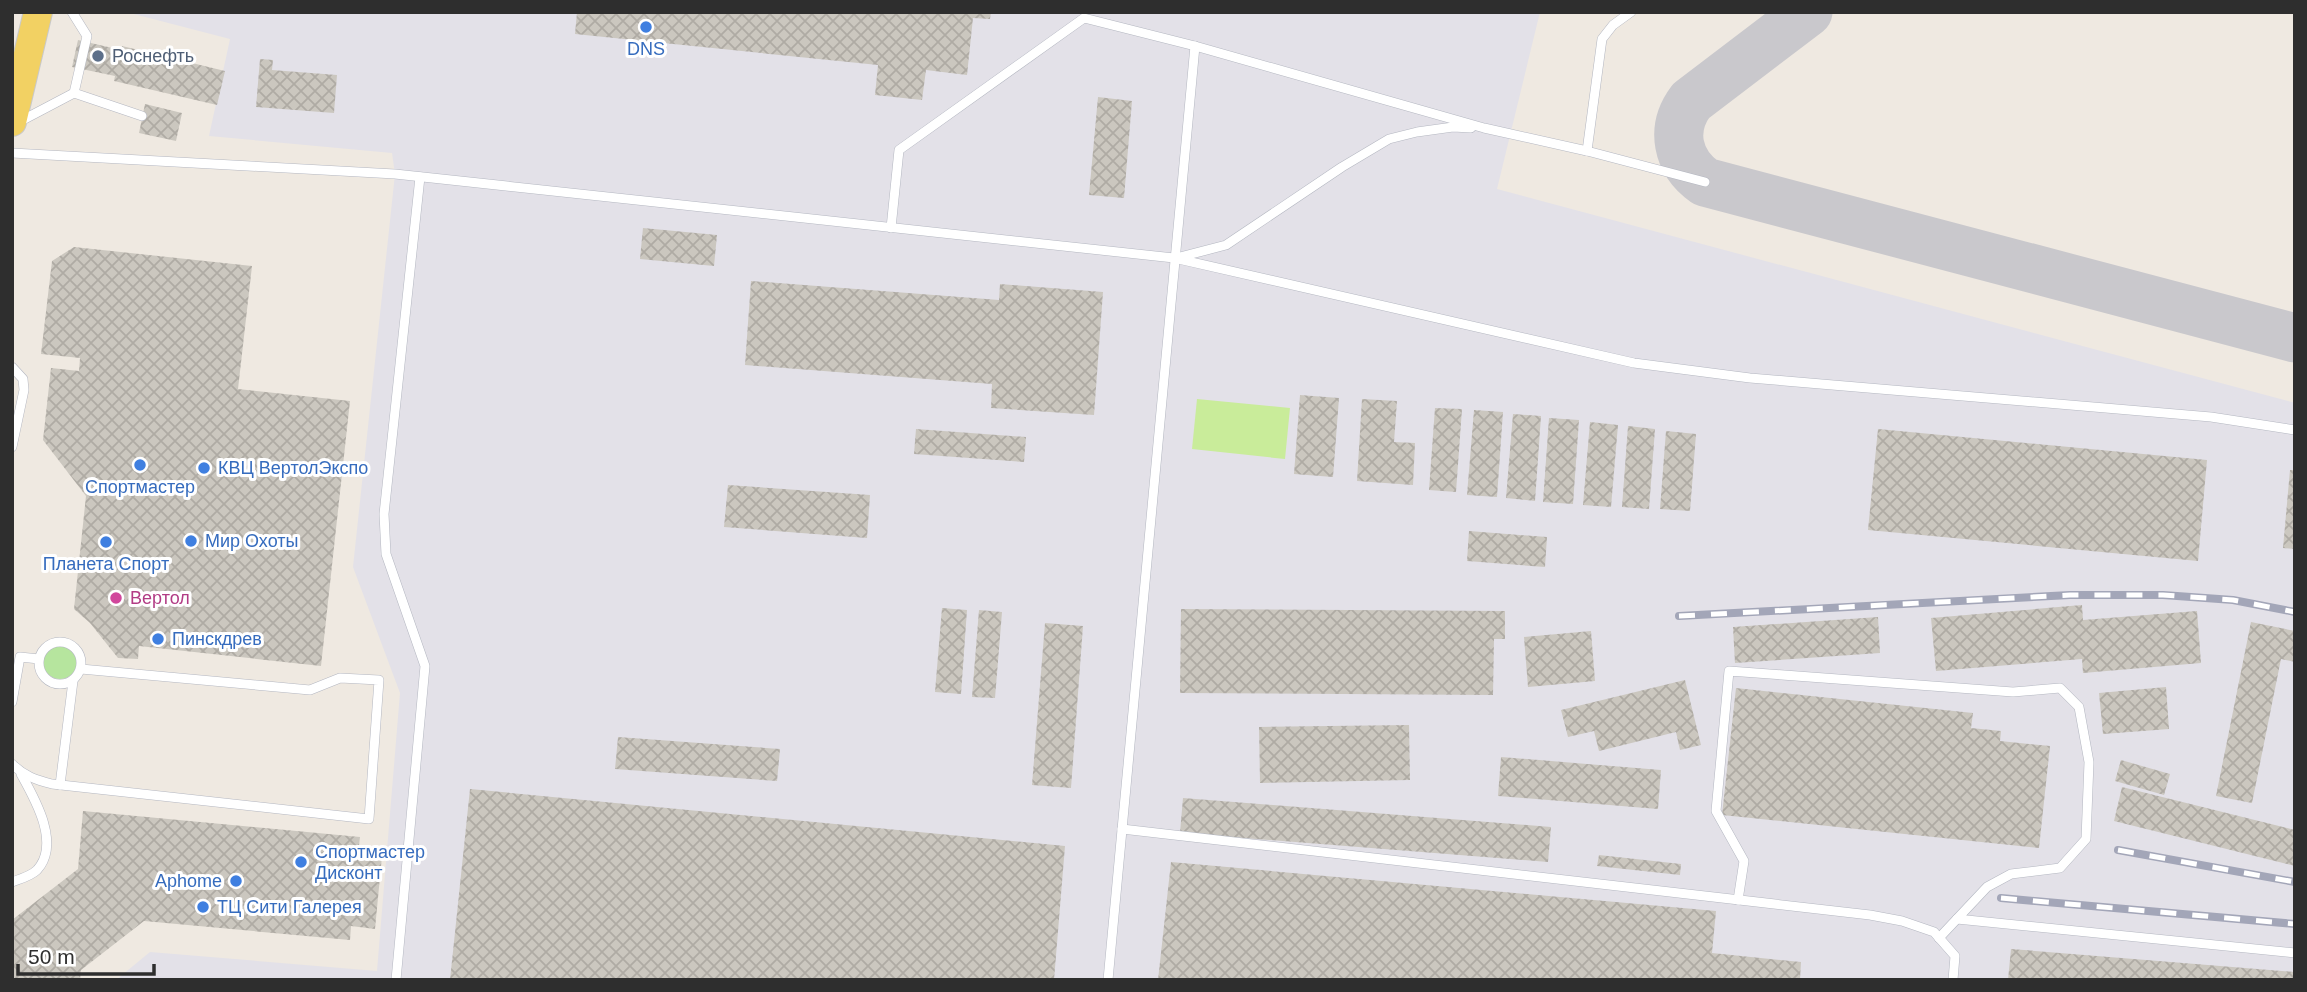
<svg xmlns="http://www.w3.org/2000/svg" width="2307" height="992" viewBox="0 0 2307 992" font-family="Helvetica,sans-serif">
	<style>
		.industrial { fill: #e3e1e8 }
		.grass { fill: #b6e59e }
		.pitch { fill: #c9ec9a }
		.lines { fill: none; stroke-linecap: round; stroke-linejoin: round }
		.taxiway { stroke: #c9c8cc; stroke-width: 49 }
		.building { fill: url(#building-cross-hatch) }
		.service-casing { stroke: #b4b7c1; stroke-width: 10 }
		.primary-casing { stroke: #c9c9c9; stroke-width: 30 }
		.service { stroke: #fff; stroke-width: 9 }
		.primary { stroke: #f2d163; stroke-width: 28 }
		.rail-casing { stroke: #a3a6b8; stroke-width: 8 }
		.rail { stroke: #fff; stroke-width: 5; stroke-dasharray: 16; stroke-linecap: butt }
		.shop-dot { fill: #3f7fe0; stroke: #fff; stroke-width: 2.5 }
		.service-dot { fill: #5c6f8a; stroke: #fff; stroke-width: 2.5 }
		.hotel-dot { fill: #d1479c; stroke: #fff; stroke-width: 2.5 }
		.labels { text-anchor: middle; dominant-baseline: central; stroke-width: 6; stroke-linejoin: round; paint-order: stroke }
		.shop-label { font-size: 18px; fill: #366cbe; stroke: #fff; text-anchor: start }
		.service-label { font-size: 18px; fill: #4e5e75; stroke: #fff; text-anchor: start }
		.hotel-label { font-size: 18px; fill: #b23c85; stroke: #fff; text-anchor: start }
	</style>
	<defs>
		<pattern id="building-cross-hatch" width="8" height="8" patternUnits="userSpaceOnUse" patternTransform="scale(1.75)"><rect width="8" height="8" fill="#cbc7bf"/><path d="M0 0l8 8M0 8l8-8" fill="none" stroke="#afaba4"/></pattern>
	</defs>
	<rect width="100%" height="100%" fill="#efe9e1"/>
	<polygon class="industrial" points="126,12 1540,12 1497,189 2295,403 2295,980 116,980 150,952 377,971 400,693 353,567 395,174 392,153 209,136 230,39"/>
	<circle class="grass" cx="60" cy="662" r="17"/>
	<polygon class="pitch" points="1197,399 1290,408 1285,459 1192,449"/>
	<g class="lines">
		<path class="taxiway" d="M1808,12L1691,101C1670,129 1677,162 1705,182L2295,338"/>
	</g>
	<g class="building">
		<polygon points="577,12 991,12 990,19 973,18 967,75 926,70 922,100 875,95 878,65 575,34"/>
		<polygon points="78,40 121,50 122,46 225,71 217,105 114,81 115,76 72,67"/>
		<polygon points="260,59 273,60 272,70 337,75 334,113 256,107"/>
		<polygon points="1098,97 1132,101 1124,198 1089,195"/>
		<polygon points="145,104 182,113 176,141 139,133"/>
		<polygon points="643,228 717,235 714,266 640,259"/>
		<polygon points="74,247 252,266 238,389 350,401 321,666 139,646 138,659 118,658 90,623 74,609 86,496 43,440 51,368 79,371 80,358 41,354 52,261"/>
		<polygon points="751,281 999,300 1000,284 1103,292 1094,415 991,408 992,384 745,365"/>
		<polygon points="1300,395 1339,398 1333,477 1294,474"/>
		<polygon points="1362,399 1397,401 1394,442 1415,443 1413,485 1357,481"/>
		<polygon points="1435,408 1462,409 1456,492 1429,490"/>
		<polygon points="1474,410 1503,412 1497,497 1467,495"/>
		<polygon points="1513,414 1541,416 1535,501 1506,498"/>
		<polygon points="1549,418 1579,420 1573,504 1543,502"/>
		<polygon points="1590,422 1618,425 1611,507 1583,505"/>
		<polygon points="1628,426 1655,429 1649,509 1622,507"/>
		<polygon points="916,429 1026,437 1024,462 914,454"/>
		<polygon points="1878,429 2207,460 2198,561 1868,530"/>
		<polygon points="1666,431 1696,434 1690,511 1660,509"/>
		<polygon points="2290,470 2295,470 2295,549 2283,548"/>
		<polygon points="728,485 870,495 867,538 724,527"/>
		<polygon points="1469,531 1547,537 1545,567 1467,561"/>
		<polygon points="2082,605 2083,620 2197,611 2201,663 2083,673 2082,659 1936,671 1931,618"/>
		<polygon points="942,608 967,610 961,694 935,692"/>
		<polygon points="1181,609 1505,611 1505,639 1494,639 1493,695 1180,693"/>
		<polygon points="979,610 1002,612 995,698 972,697"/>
		<polygon points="1878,617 1880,653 1735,663 1733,627"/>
		<polygon points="2251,622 2295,631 2295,662 2281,659 2252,803 2216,796"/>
		<polygon points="1045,623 1083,626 1071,788 1032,785"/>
		<polygon points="1591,631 1595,681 1528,687 1524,637"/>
		<polygon points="1685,680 1701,745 1680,750 1676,732 1599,751 1594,731 1568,737 1561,710"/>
		<polygon points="2166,687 2169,729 2103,734 2099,693"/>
		<polygon points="1736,688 1973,713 1971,728 2001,731 2000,741 2050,746 2039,848 1722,815"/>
		<polygon points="1409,725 1410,780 1260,783 1259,727"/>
		<polygon points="618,737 780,749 777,781 615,769"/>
		<polygon points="1501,757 1661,770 1658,809 1498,796"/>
		<polygon points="2121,760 2170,774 2164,795 2115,781"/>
		<polygon points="2122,787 2295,830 2295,866 2114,821"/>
		<polygon points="470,789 1065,846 1054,980 450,980"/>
		<polygon points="1183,798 1551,827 1548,862 1180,833"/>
		<polygon points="83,811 360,837 358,854 382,856 375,929 351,926 350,940 144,921 81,970 80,980 12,980 12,920 78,869"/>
		<polygon points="1599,855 1681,864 1680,875 1597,866"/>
		<polygon points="1171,862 1716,911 1712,953 1801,962 1800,980 1158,980"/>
		<polygon points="2011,949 2295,972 2295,980 2008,980"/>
	</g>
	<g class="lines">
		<g class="service-casing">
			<g id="service">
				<polyline points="72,12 87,36 74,93"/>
				<polyline points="17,123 74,93 142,116"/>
				<polyline points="1587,151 1602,39 1613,25 1631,12"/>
				<polyline points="12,153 395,174 1174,258 1634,363 1750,378 2211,417 2295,430"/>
				<polyline points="891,228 899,150 1084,18 1195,46 1484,128 1587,151 1705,182"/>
				<polyline points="1176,258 1226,245 1342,167 1389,139 1417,132 1453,127 1471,128"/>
				<polyline points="12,367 23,379 24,390 12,447"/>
				<circle cx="60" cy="663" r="21"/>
				<polyline points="12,702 20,657 39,659"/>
				<path d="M12,764C24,776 36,780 52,784L369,819L379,680L340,678L310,690L81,669"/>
				<polyline points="60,785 73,681"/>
				<polyline points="1122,829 1870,915 1902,921 1934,932 1955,956 1953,980"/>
				<path d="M12,882C20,879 31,876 37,870C61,844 35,799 21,774"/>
				<polyline points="1738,900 1744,861 1716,811 1729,671 2013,692 2060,688 2079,707 2089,762 2086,839 2060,868 2011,874 1987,887 1939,938"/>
				<polyline points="1957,919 2295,953"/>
				<polyline points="396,980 425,666 386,554 384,514 420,177"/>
				<polyline points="1108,980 1195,46"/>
			</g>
		</g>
		<g class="primary-casing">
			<polyline id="primary" points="12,122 38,12"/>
		</g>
		<use href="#service" class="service"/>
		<use href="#primary" class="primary"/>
		<g class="rail-casing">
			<g id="rail">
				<polyline points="1679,616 2070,595 2163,595 2233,600 2295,612"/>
				<polyline points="2118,850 2295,882"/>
				<polyline points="2001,898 2295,924"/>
			</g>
		</g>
		<use href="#rail" class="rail"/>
	</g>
	<g class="shop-dot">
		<circle cx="646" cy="27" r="7"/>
		<circle cx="140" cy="465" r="7"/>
		<circle cx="204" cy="468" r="7"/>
		<circle cx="191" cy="541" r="7"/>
		<circle cx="106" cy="542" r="7"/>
		<circle cx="158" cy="639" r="7"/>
		<circle cx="301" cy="862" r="7"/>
		<circle cx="236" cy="881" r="7"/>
		<circle cx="203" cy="907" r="7"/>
	</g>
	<circle class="service-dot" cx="98" cy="56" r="7"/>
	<circle class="hotel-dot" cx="116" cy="598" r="7"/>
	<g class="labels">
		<g class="shop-label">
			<text x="646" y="49" text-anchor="middle">DNS</text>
			<text x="218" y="468">КВЦ ВертолЭкспо</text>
			<text x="140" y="487" text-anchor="middle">Спортмастер</text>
			<text x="205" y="541">Мир Охоты</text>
			<text x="106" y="564" text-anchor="middle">Планета Спорт</text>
			<text x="172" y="639">Пинскдрев</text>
			<text x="315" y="852">Спортмастер<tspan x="315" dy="21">Дисконт</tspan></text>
			<text x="222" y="881" text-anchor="end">Aphome</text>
			<text x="217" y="907">ТЦ Сити Галерея</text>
		</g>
		<g class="service-label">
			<text x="112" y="56">Роснефть</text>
		</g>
		<g class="hotel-label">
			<text x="130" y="598">Вертол</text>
		</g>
	</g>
	<rect width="2307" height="992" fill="none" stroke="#2e2e2e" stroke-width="28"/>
	<path d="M18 964v10h136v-10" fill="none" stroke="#2e2e2e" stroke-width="3.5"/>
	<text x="28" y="964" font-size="21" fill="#2e2e2e" stroke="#ffffff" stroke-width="5" paint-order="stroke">50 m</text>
</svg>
